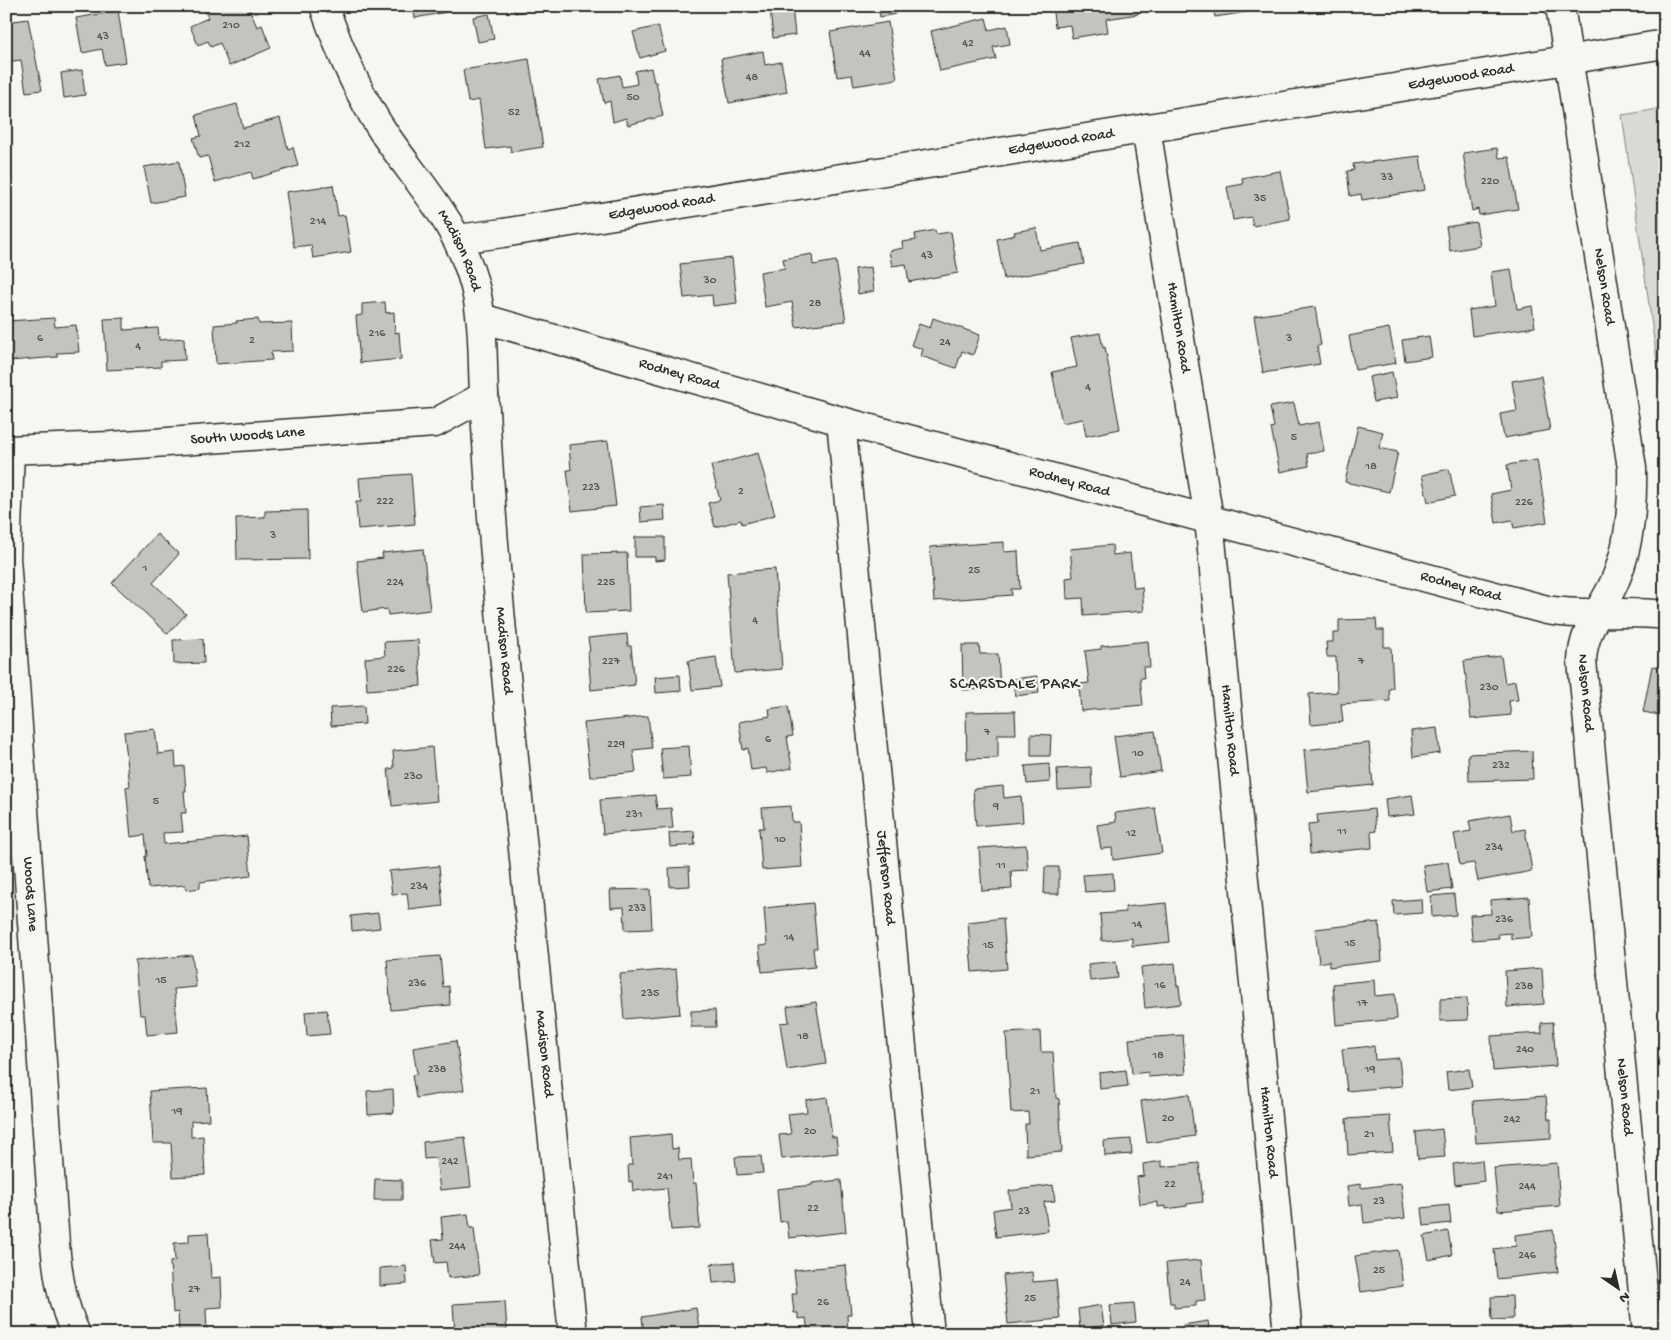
<svg xmlns="http://www.w3.org/2000/svg" width="1671" height="1340" viewBox="0 0 1671 1340" font-family="'Gochi Hand',sans-serif">
	<style>
		.green { fill: #d9d9d5; stroke: #828280 }
		.building { fill: #c3c3c0; stroke: #2b2b2b }
		.lines { fill: none; stroke-linecap: round; stroke-linejoin: round }
		.minor-casing { stroke: #2b2b2b; stroke-width: 31 }
		.minor { stroke: #f6f6f2; stroke-width: 28 }
		.labels { text-anchor: middle; dominant-baseline: central; stroke-width: 4.5; stroke-linejoin: round; paint-order: stroke }
		.number-label { font-size: 12px; fill: #515150 }
		.street-label { font-size: 15px; fill: #2b2b2b; stroke: #f6f6f2 }
		.neighbourhood-label { font-size: 16px; letter-spacing: 1px; fill: #2b2b2b; stroke: #f6f6f2 }
	</style>
	<rect width="100%" height="100%" fill="#f6f6f2"/>
	<filter id="ink" filterUnits="userSpaceOnUse"><feTurbulence type="fractalNoise" baseFrequency=".02" numOctaves="2"/><feDisplacementMap in="SourceGraphic" scale="10" xChannelSelector="R" yChannelSelector="G"/><feConvolveMatrix kernelMatrix="1 2 1 2 8 2 1 2 1" color-interpolation-filters="sRGB"/></filter>
	<g filter="url(#ink)">
		<polygon class="green" points="1665,108 1665,417 1622,115"/>
		<g class="building">
			<polygon points="203,6 248,6 257,27 262,25 271,48 229,66 220,43 211,47 208,41 198,45 190,26 208,18"/>
			<polygon points="413,6 462,6 462,9 415,18"/>
			<polygon points="514,6 536,6 537,9 515,13"/>
			<polygon points="792,6 795,35 773,38 770,9"/>
			<polygon points="878,6 894,6 895,14 880,17"/>
			<polygon points="1052,6 1137,6 1138,14 1106,19 1108,32 1072,38 1070,25 1055,27"/>
			<polygon points="1213,6 1259,6 1260,10 1215,17"/>
			<polygon points="1308,6 1362,6 1309,13"/>
			<polygon points="118,11 126,62 105,65 102,49 82,53 76,18"/>
			<polygon points="489,14 494,39 478,42 473,17"/>
			<polygon points="986,18 989,30 1007,26 1010,44 993,47 996,59 940,71 931,31"/>
			<polygon points="28,19 42,90 26,92 21,60 6,62 6,22"/>
			<polygon points="888,22 897,79 854,86 852,75 837,77 830,32"/>
			<polygon points="658,26 665,51 640,58 633,32"/>
			<polygon points="763,51 765,65 781,62 787,92 729,103 721,59"/>
			<polygon points="529,59 543,147 511,152 510,146 486,149 479,100 468,102 463,70"/>
			<polygon points="651,68 654,82 656,82 663,116 628,125 626,118 613,122 610,101 604,103 599,79 620,75 622,87 637,84 635,71"/>
			<polygon points="82,70 85,95 64,98 61,73"/>
			<polygon points="237,104 243,128 280,118 288,149 293,147 298,166 253,179 251,172 215,182 208,156 199,158 193,138 201,136 196,115"/>
			<polygon points="1497,148 1499,158 1509,157 1518,209 1479,215 1478,209 1472,211 1463,153"/>
			<polygon points="1420,156 1425,190 1362,200 1361,194 1350,196 1347,171 1354,170 1353,164"/>
			<polygon points="179,161 185,197 151,203 144,167"/>
			<polygon points="1280,171 1290,219 1253,226 1251,217 1233,220 1227,187 1243,184 1242,178"/>
			<polygon points="333,185 338,216 345,215 351,252 313,258 311,245 294,247 286,192"/>
			<polygon points="1476,222 1480,246 1450,251 1446,227"/>
			<polygon points="1036,228 1040,250 1080,243 1084,264 1004,279 997,239 1015,235 1014,232"/>
			<polygon points="935,230 936,234 951,232 958,273 909,282 906,264 892,266 889,251 903,248 902,242 916,240 915,234"/>
			<polygon points="812,254 813,265 836,261 846,321 796,327 792,302 765,307 760,272 785,268 783,259"/>
			<polygon points="732,258 737,303 713,306 712,295 684,298 680,264"/>
			<polygon points="871,267 874,291 858,294 855,269"/>
			<polygon points="1511,269 1517,309 1532,306 1535,327 1472,336 1469,310 1495,306 1491,272"/>
			<polygon points="385,302 386,313 394,312 395,333 399,332 401,359 360,363 356,316 362,315 362,304"/>
			<polygon points="1315,307 1321,345 1317,346 1320,364 1263,373 1254,316"/>
			<polygon points="54,318 55,327 76,325 79,352 57,353 57,357 10,361 7,321"/>
			<polygon points="124,318 124,330 158,328 159,340 184,338 185,360 161,361 161,367 107,370 104,319"/>
			<polygon points="933,318 980,335 973,355 962,351 956,368 921,356 923,349 911,345 919,324 930,328"/>
			<polygon points="258,319 259,324 292,323 293,351 271,352 272,360 216,364 214,325 237,323 236,321"/>
			<polygon points="1389,328 1396,363 1355,370 1349,336"/>
			<polygon points="1100,333 1103,348 1105,347 1120,429 1086,436 1083,419 1062,423 1052,372 1077,367 1071,338"/>
			<polygon points="1429,336 1432,357 1405,361 1402,340"/>
			<polygon points="1392,372 1397,398 1374,402 1369,377"/>
			<polygon points="1541,376 1550,430 1504,438 1500,414 1517,411 1512,381"/>
			<polygon points="1294,403 1299,426 1319,422 1324,451 1307,454 1309,466 1280,472 1271,428 1274,427 1270,407"/>
			<polygon points="1358,426 1383,432 1379,448 1398,452 1389,492 1345,482"/>
			<polygon points="608,441 616,506 572,511 567,470 571,470 569,445"/>
			<polygon points="758,453 775,515 742,524 741,520 715,527 708,503 720,500 711,466"/>
			<polygon points="1537,460 1547,522 1514,528 1512,520 1496,523 1491,494 1511,490 1507,465"/>
			<polygon points="1449,469 1455,496 1428,502 1422,475"/>
			<polygon points="411,474 415,524 358,529 356,502 361,502 359,478"/>
			<polygon points="664,505 665,520 641,522 640,507"/>
			<polygon points="307,510 308,559 237,560 236,518 265,517 265,511"/>
			<polygon points="157,534 179,554 153,583 186,614 168,634 112,583"/>
			<polygon points="635,537 665,537 665,560 655,561 655,557 635,557"/>
			<polygon points="1004,542 1004,552 1018,551 1020,589 1011,589 1012,595 934,601 930,547"/>
			<polygon points="1112,545 1113,555 1130,553 1134,588 1142,587 1144,611 1084,616 1083,598 1067,599 1066,578 1073,577 1070,549"/>
			<polygon points="423,549 430,610 388,615 387,609 363,612 357,561 383,558 382,553"/>
			<polygon points="627,553 629,611 586,613 584,554"/>
			<polygon points="775,569 782,669 735,673 727,573"/>
			<polygon points="1376,619 1377,630 1384,630 1384,647 1391,647 1393,688 1389,689 1390,701 1341,704 1343,722 1311,725 1309,694 1337,692 1336,657 1327,657 1326,642 1333,642 1333,633 1339,633 1339,620"/>
			<polygon points="627,634 628,646 631,646 635,685 591,690 588,652 590,651 588,638"/>
			<polygon points="203,639 204,663 174,664 173,640"/>
			<polygon points="418,640 421,686 367,690 365,658 385,656 384,642"/>
			<polygon points="1148,641 1150,667 1143,667 1144,678 1140,678 1143,705 1081,711 1079,684 1089,683 1085,651 1101,649 1101,646"/>
			<polygon points="962,645 979,645 980,654 998,654 1000,689 963,690"/>
			<polygon points="1501,656 1505,683 1515,681 1518,700 1509,701 1511,715 1471,719 1464,661"/>
			<polygon points="716,657 720,687 692,690 688,661"/>
			<polygon points="1652,666 1665,668 1665,716 1643,712"/>
			<polygon points="680,675 681,691 656,693 655,677"/>
			<polygon points="1037,676 1039,693 1015,696 1013,679"/>
			<polygon points="364,706 365,724 331,726 330,708"/>
			<polygon points="788,706 793,736 787,737 792,768 767,773 766,768 751,770 748,748 743,750 739,722 770,716 769,709"/>
			<polygon points="1015,711 1016,734 998,734 998,758 967,759 966,712"/>
			<polygon points="648,716 652,748 633,750 636,772 590,777 584,723"/>
			<polygon points="1437,728 1440,753 1413,757 1411,731"/>
			<polygon points="155,729 158,754 175,752 176,767 184,766 186,791 184,791 186,813 181,813 183,832 163,833 164,844 247,836 251,876 200,882 200,888 186,890 185,885 148,888 145,856 147,856 145,835 131,837 126,787 130,786 124,732"/>
			<polygon points="1155,731 1161,771 1120,777 1114,736"/>
			<polygon points="1031,734 1051,735 1050,756 1031,756"/>
			<polygon points="1369,743 1373,785 1308,792 1304,750"/>
			<polygon points="1665,745 1665,782 1660,746"/>
			<polygon points="689,746 691,777 663,779 660,748"/>
			<polygon points="432,747 437,801 392,806 388,769 394,768 393,751"/>
			<polygon points="1532,751 1533,779 1469,781 1468,754"/>
			<polygon points="1049,764 1050,782 1027,784 1025,766"/>
			<polygon points="1091,767 1092,788 1058,790 1057,769"/>
			<polygon points="1003,786 1004,798 1021,796 1023,822 976,826 973,789"/>
			<polygon points="655,795 657,809 671,808 673,828 603,834 600,800"/>
			<polygon points="1412,795 1415,814 1387,817 1385,799"/>
			<polygon points="791,806 792,822 799,822 802,867 762,870 759,828 764,828 762,808"/>
			<polygon points="1155,808 1162,853 1113,860 1112,848 1101,849 1097,825 1116,822 1115,813"/>
			<polygon points="1374,809 1376,831 1371,832 1372,848 1310,854 1308,824 1318,823 1317,815"/>
			<polygon points="1510,814 1513,831 1525,829 1532,871 1478,881 1474,863 1460,865 1454,834 1471,831 1469,821"/>
			<polygon points="694,831 695,845 670,847 669,833"/>
			<polygon points="1026,845 1028,870 1011,871 1012,889 982,891 979,848"/>
			<polygon points="1448,862 1452,889 1427,892 1423,865"/>
			<polygon points="439,866 443,906 409,910 407,893 392,894 389,871"/>
			<polygon points="689,867 690,886 670,887 669,868"/>
			<polygon points="1045,867 1059,867 1059,894 1044,894"/>
			<polygon points="1113,873 1114,890 1085,892 1083,875"/>
			<polygon points="650,889 652,929 625,930 624,907 611,908 610,890"/>
			<polygon points="1454,894 1456,915 1432,917 1431,896"/>
			<polygon points="1529,897 1532,937 1511,939 1511,933 1498,934 1499,938 1472,940 1470,915 1491,914 1490,900"/>
			<polygon points="1421,899 1422,913 1394,915 1393,901"/>
			<polygon points="813,903 817,948 813,948 815,967 762,972 759,946 767,945 764,908"/>
			<polygon points="1166,903 1170,942 1132,946 1132,938 1102,941 1100,914 1126,912 1125,907"/>
			<polygon points="378,913 380,928 352,931 351,916"/>
			<polygon points="1003,918 1007,969 972,972 968,922"/>
			<polygon points="1379,922 1382,961 1329,967 1329,961 1319,963 1315,929"/>
			<polygon points="192,955 196,987 174,989 178,1032 147,1035 145,1015 140,1015 135,961"/>
			<polygon points="440,956 443,987 449,986 450,1005 391,1010 387,960"/>
			<polygon points="1116,961 1118,978 1090,981 1088,964"/>
			<polygon points="1175,963 1177,986 1179,986 1181,1004 1145,1008 1141,967"/>
			<polygon points="1542,968 1544,1004 1507,1007 1505,971"/>
			<polygon points="676,969 680,1014 624,1019 620,974"/>
			<polygon points="1374,980 1375,996 1395,994 1397,1019 1336,1025 1333,984"/>
			<polygon points="1467,998 1468,1020 1440,1021 1440,999"/>
			<polygon points="816,1002 826,1064 787,1070 780,1023 789,1022 787,1007"/>
			<polygon points="327,1010 330,1034 307,1036 305,1012"/>
			<polygon points="715,1010 716,1027 691,1027 691,1011"/>
			<polygon points="1553,1022 1556,1066 1493,1071 1491,1036 1542,1033 1541,1023"/>
			<polygon points="1040,1031 1041,1052 1053,1052 1056,1098 1059,1099 1062,1152 1026,1155 1025,1124 1029,1124 1028,1112 1011,1113 1006,1033"/>
			<polygon points="1183,1035 1186,1074 1148,1077 1148,1072 1132,1074 1129,1039"/>
			<polygon points="456,1041 464,1090 416,1098 412,1075 417,1074 413,1048"/>
			<polygon points="1374,1046 1375,1060 1399,1058 1402,1086 1347,1091 1342,1049"/>
			<polygon points="1469,1069 1472,1087 1448,1090 1446,1072"/>
			<polygon points="1126,1070 1128,1086 1100,1089 1099,1073"/>
			<polygon points="207,1088 209,1120 191,1121 191,1137 203,1136 205,1175 173,1177 171,1143 153,1143 150,1091"/>
			<polygon points="393,1089 394,1113 368,1115 367,1091"/>
			<polygon points="1189,1094 1195,1136 1147,1143 1141,1101"/>
			<polygon points="1546,1096 1548,1119 1551,1119 1551,1138 1476,1143 1473,1101"/>
			<polygon points="827,1097 832,1137 836,1137 838,1153 782,1159 779,1135 791,1134 788,1114 807,1112 806,1100"/>
			<polygon points="1390,1116 1393,1152 1348,1155 1346,1119"/>
			<polygon points="1442,1129 1445,1157 1418,1159 1416,1132"/>
			<polygon points="671,1134 672,1149 678,1148 679,1160 691,1159 693,1183 696,1183 700,1228 671,1230 667,1188 633,1191 632,1181 629,1182 628,1165 632,1165 630,1138"/>
			<polygon points="465,1137 471,1187 440,1190 436,1158 424,1159 423,1142"/>
			<polygon points="1131,1139 1132,1154 1105,1156 1104,1141"/>
			<polygon points="761,1156 763,1173 737,1175 735,1157"/>
			<polygon points="1482,1160 1484,1181 1455,1185 1453,1164"/>
			<polygon points="1162,1161 1162,1167 1199,1163 1203,1202 1187,1204 1187,1206 1166,1209 1166,1206 1158,1207 1158,1202 1140,1204 1137,1177 1144,1176 1143,1164"/>
			<polygon points="1557,1163 1560,1206 1498,1211 1494,1168"/>
			<polygon points="375,1179 402,1180 402,1200 374,1200"/>
			<polygon points="841,1180 846,1232 789,1238 787,1221 780,1222 777,1189 812,1185 812,1183"/>
			<polygon points="1401,1183 1405,1218 1364,1223 1362,1204 1349,1206 1347,1186 1361,1184 1361,1188"/>
			<polygon points="1053,1185 1055,1201 1044,1202 1048,1231 996,1237 993,1210 1011,1207 1009,1191"/>
			<polygon points="1449,1205 1451,1223 1424,1226 1422,1208"/>
			<polygon points="468,1214 470,1228 474,1228 479,1275 448,1278 446,1262 435,1263 432,1240 443,1239 441,1217"/>
			<polygon points="1553,1230 1558,1272 1497,1279 1494,1249 1516,1246 1515,1235"/>
			<polygon points="1448,1231 1452,1255 1429,1260 1424,1236"/>
			<polygon points="208,1233 211,1278 221,1277 222,1307 206,1308 207,1334 179,1334 178,1312 173,1313 170,1262 175,1261 174,1243 189,1242 189,1234"/>
			<polygon points="1398,1250 1403,1286 1361,1292 1355,1256"/>
			<polygon points="1201,1260 1205,1300 1196,1301 1196,1306 1174,1308 1174,1303 1170,1303 1166,1263"/>
			<polygon points="734,1262 736,1281 713,1283 711,1264"/>
			<polygon points="846,1265 851,1314 847,1315 848,1334 808,1334 806,1318 798,1319 798,1313 794,1313 792,1294 797,1294 794,1270"/>
			<polygon points="406,1266 407,1284 380,1286 380,1268"/>
			<polygon points="1032,1272 1033,1282 1056,1280 1060,1319 1008,1324 1003,1275"/>
			<polygon points="1512,1296 1513,1319 1492,1320 1491,1297"/>
			<polygon points="505,1301 507,1330 498,1331 498,1334 455,1334 453,1304"/>
			<polygon points="1134,1303 1136,1322 1112,1325 1110,1305"/>
			<polygon points="1101,1305 1104,1326 1080,1329 1078,1309"/>
			<polygon points="696,1308 700,1334 644,1334 642,1317"/>
			<polygon points="1208,1321 1210,1334 1184,1334 1183,1325"/>
			<polygon points="1571,1326 1572,1334 1530,1334 1539,1333 1538,1330"/>
		</g>
		<g class="lines">
			<g class="minor-casing">
				<g id="minor">
					<path id="s1" d="M324,6C340,52 359,96 386,136C421,187 457,222 474,283C484,319 482,356 484,393C488,462 492,531 499,599C521,844 548,1089 573,1334"/>
					<path id="s2" d="M1560,6L1632,468C1633,507 1630,547 1614,583C1602,609 1583,630 1582,661L1647,1334"/>
					<path id="s3" d="M1146,128L1209,519L1288,1334"/>
					<path id="s4" d="M458,239L503,233L1665,44"/>
					<path id="s5" d="M481,318L841,421L1547,610C1586,617 1626,610 1665,615"/>
					<path id="s6" d="M841,421L930,1334"/>
					<path id="s7" d="M6,450L111,446L435,423L484,396"/>
					<path id="s8" d="M10,451L6,558L55,1244C58,1276 62,1304 76,1334"/>
				</g>
			</g>
			<use href="#minor" class="minor"/>
		</g>
	</g>
	<g class="labels">
		<g class="number-label">
			<text x="231" y="26">210</text>
			<text x="103" y="37">43</text>
			<text x="968" y="44">42</text>
			<text x="865" y="54">44</text>
			<text x="752" y="78">48</text>
			<text x="633" y="98">50</text>
			<text x="514" y="113">52</text>
			<text x="242" y="145">212</text>
			<text x="1387" y="178">33</text>
			<text x="1490" y="182">220</text>
			<text x="1260" y="199">35</text>
			<text x="318" y="222">214</text>
			<text x="927" y="256">43</text>
			<text x="710" y="281">30</text>
			<text x="815" y="304">28</text>
			<text x="377" y="334">216</text>
			<text x="40" y="339">6</text>
			<text x="1289" y="339">3</text>
			<text x="252" y="341">2</text>
			<text x="945" y="343">24</text>
			<text x="138" y="347">4</text>
			<text x="1088" y="388">4</text>
			<text x="1294" y="438">5</text>
			<text x="1371" y="467">18</text>
			<text x="591" y="488">223</text>
			<text x="741" y="492">2</text>
			<text x="385" y="502">222</text>
			<text x="1524" y="503">226</text>
			<text x="273" y="536">3</text>
			<text x="145" y="569">1</text>
			<text x="974" y="571">25</text>
			<text x="395" y="583">224</text>
			<text x="606" y="583">225</text>
			<text x="755" y="621">4</text>
			<text x="611" y="662">227</text>
			<text x="1361" y="662">7</text>
			<text x="396" y="670">226</text>
			<text x="1489" y="688">230</text>
			<text x="987" y="733">7</text>
			<text x="768" y="740">6</text>
			<text x="616" y="745">229</text>
			<text x="1138" y="754">10</text>
			<text x="1501" y="766">232</text>
			<text x="413" y="777">230</text>
			<text x="156" y="802">5</text>
			<text x="996" y="807">9</text>
			<text x="634" y="815">231</text>
			<text x="1342" y="832">11</text>
			<text x="1131" y="834">12</text>
			<text x="780" y="840">10</text>
			<text x="1494" y="848">234</text>
			<text x="1001" y="866">11</text>
			<text x="419" y="887">234</text>
			<text x="637" y="909">233</text>
			<text x="1504" y="920">236</text>
			<text x="1137" y="925">14</text>
			<text x="789" y="938">14</text>
			<text x="1350" y="944">15</text>
			<text x="988" y="946">15</text>
			<text x="161" y="981">15</text>
			<text x="417" y="984">236</text>
			<text x="1160" y="986">16</text>
			<text x="1524" y="987">238</text>
			<text x="650" y="994">235</text>
			<text x="1362" y="1004">17</text>
			<text x="803" y="1037">18</text>
			<text x="1525" y="1050">240</text>
			<text x="1158" y="1056">18</text>
			<text x="437" y="1070">238</text>
			<text x="1370" y="1070">19</text>
			<text x="1035" y="1092">21</text>
			<text x="177" y="1112">19</text>
			<text x="1168" y="1119">20</text>
			<text x="1512" y="1120">242</text>
			<text x="810" y="1132">20</text>
			<text x="1369" y="1135">21</text>
			<text x="450" y="1162">242</text>
			<text x="665" y="1177">241</text>
			<text x="1170" y="1185">22</text>
			<text x="1527" y="1187">244</text>
			<text x="1379" y="1202">23</text>
			<text x="813" y="1209">22</text>
			<text x="1024" y="1212">23</text>
			<text x="457" y="1247">244</text>
			<text x="1527" y="1256">246</text>
			<text x="1379" y="1271">25</text>
			<text x="1185" y="1283">24</text>
			<text x="194" y="1290">27</text>
			<text x="1030" y="1299">25</text>
			<text x="823" y="1303">26</text>
		</g>
		<g class="street-label">
			<text stroke="none"><textPath href="#s4" startOffset="1016">Edgewood Road</textPath></text>
			<text stroke="none"><textPath href="#s4" startOffset="611">Edgewood Road</textPath></text>
			<text stroke="none"><textPath href="#s4" startOffset="206">Edgewood Road</textPath></text>
			<text stroke="none"><textPath href="#s1" startOffset="281">Madison Road</textPath></text>
			<text stroke="none"><textPath href="#s2" startOffset="284">Nelson Road</textPath></text>
			<text stroke="none"><textPath href="#s3" startOffset="202">Hamilton Road</textPath></text>
			<text stroke="none"><textPath href="#s5" startOffset="206">Rodney Road</textPath></text>
			<text stroke="none"><textPath href="#s7" startOffset="242">South Woods Lane</textPath></text>
			<text stroke="none"><textPath href="#s5" startOffset="611">Rodney Road</textPath></text>
			<text stroke="none"><textPath href="#s5" startOffset="1016">Rodney Road</textPath></text>
			<text stroke="none"><textPath href="#s1" startOffset="686">Madison Road</textPath></text>
			<text stroke="none"><textPath href="#s2" startOffset="702">Nelson Road</textPath></text>
			<text stroke="none"><textPath href="#s3" startOffset="608">Hamilton Road</textPath></text>
			<text stroke="none"><textPath href="#s6" startOffset="459">Jefferson Road</textPath></text>
			<text stroke="none"><textPath href="#s8" startOffset="444">Woods Lane</textPath></text>
			<text stroke="none"><textPath href="#s1" startOffset="1091">Madison Road</textPath></text>
			<text stroke="none"><textPath href="#s2" startOffset="1108">Nelson Road</textPath></text>
			<text stroke="none"><textPath href="#s3" startOffset="1012">Hamilton Road</textPath></text>
		</g>
		<g class="neighbourhood-label">
			<text x="1015" y="685">SCARSDALE PARK</text>
		</g>
	</g>
	<rect width="1671" height="1340" fill="none" stroke="#f6f6f2" stroke-width="25"/>
	<rect x="12" y="12" width="1646" height="1315" fill="none" stroke="#2b2b2b" stroke-width="2" filter="url(#ink)"/>
	<g transform="translate(1618 1288) rotate(146)" stroke="#f6f6f2" stroke-width="4" paint-order="stroke">
	<path d="M0-4L9 19L0 12L-9 19Z" fill="#2b2b2b"/>
	<text y="-8" font-size="14" font-weight="bold" text-anchor="middle" fill="#2b2b2b">N</text>
	</g>
</svg>
